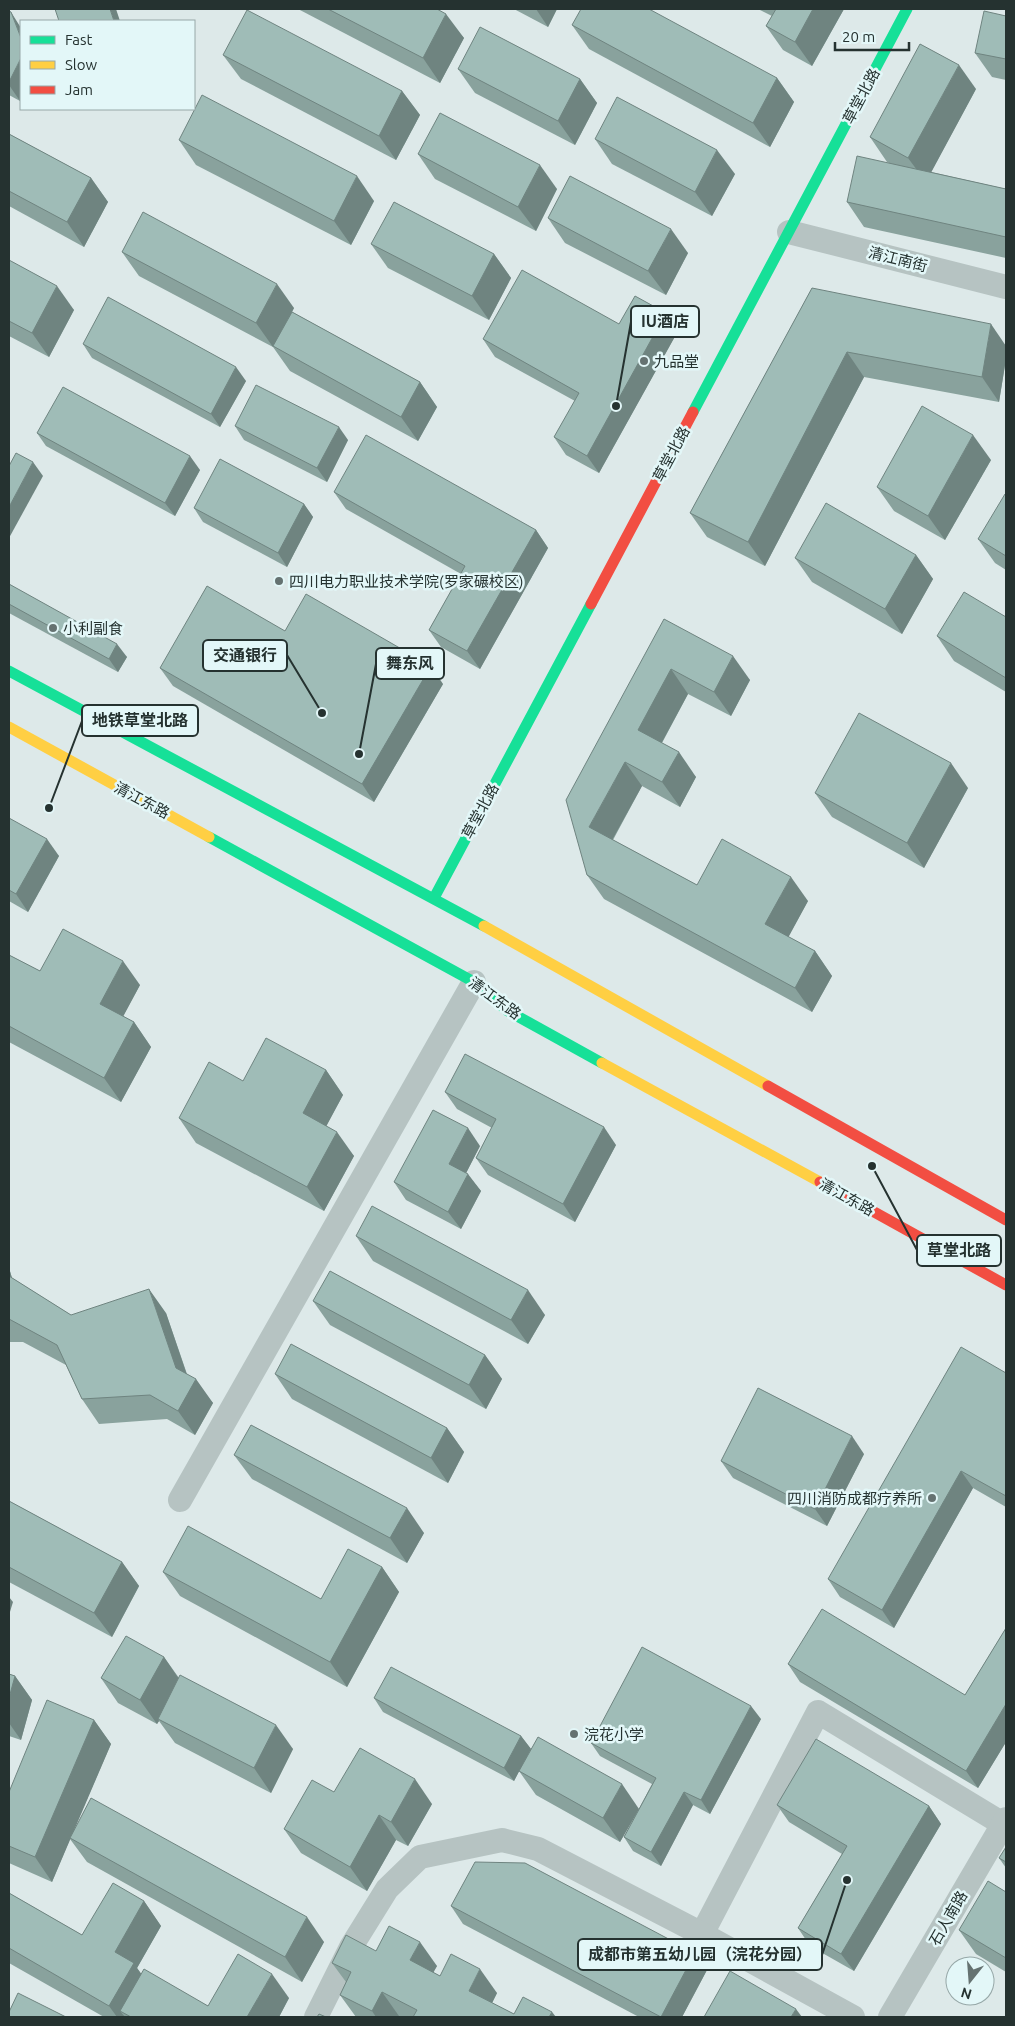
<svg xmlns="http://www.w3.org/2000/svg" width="1015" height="2026" viewBox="0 0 1015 2026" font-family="Ubuntu,'Noto Sans SC',sans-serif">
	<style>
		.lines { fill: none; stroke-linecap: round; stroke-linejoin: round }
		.street { stroke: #b6c3c2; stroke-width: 24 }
		.fast { stroke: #16e098; stroke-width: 11 }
		.slow { stroke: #ffcf43; stroke-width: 11 }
		.jam { stroke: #f24e42; stroke-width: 11 }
		.wall { fill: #89a29d }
		.shaded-wall { fill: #6f8480 }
		.building { fill: #9fbcb7; stroke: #6f8480 }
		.poi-dot { fill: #657271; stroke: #e3f7f8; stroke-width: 2 }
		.labels { text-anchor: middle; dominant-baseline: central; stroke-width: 5; stroke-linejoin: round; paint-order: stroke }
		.street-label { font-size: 15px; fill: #253230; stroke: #e3f7f8 }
		.poi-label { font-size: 15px; fill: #253230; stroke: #e3f7f8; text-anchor: start }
		.leader { fill: none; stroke: #253230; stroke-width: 2 }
		.callout-dot { fill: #253230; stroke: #e3f7f8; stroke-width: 2 }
		.callout { fill: #e3f7f8; stroke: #253230; stroke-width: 2 }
		.callout-label { font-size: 16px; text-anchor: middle; font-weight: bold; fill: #253230 }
	</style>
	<rect width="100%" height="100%" fill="#dde9e9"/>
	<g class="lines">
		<g class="street">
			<polyline points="789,232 1006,287"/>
			<polyline points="180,1500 474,982"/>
			<polyline points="702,1934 818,1712 1003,1824"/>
			<polyline points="316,2017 351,1947 387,1889 420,1857 502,1840 538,1849 702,1934 853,2017"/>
			<polyline points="890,2017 1006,1819"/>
		</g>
		<g class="fast">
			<polyline points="693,412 907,9"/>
			<polyline points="9,671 484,926"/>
			<polyline points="209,837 474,982 508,1011 602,1063"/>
			<polyline points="434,898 591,604"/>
		</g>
		<g class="slow">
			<polyline points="9,727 209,837"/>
			<polyline points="484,926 768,1086"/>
			<polyline points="602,1063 820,1182"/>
		</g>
		<g class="jam">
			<polyline points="591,604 693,412"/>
			<polyline points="768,1086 1006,1220"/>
			<polyline points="820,1182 1006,1285"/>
		</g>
	</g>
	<g class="wall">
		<polygon points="298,9 437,9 464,38 440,83"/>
		<polygon points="514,9 557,9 548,27"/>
		<polygon points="758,9 844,9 812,66 783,50 766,26 772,16"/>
		<polygon points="9,11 20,101 9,95"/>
		<polygon points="1006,16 1006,80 992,77 975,53"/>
		<polygon points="572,25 777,78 794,102 770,147 589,49"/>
		<polygon points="223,55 402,91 420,115 396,160 241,79"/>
		<polygon points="458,69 580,79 597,103 575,145 475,93"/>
		<polygon points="976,89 931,172 1006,189 1006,258 864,227 847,202 889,163 887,162 870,137"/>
		<polygon points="9,134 91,178 108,202 84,247 9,206"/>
		<polygon points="595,139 735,174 712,216 612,164"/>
		<polygon points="179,140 374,201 351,245 196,165"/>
		<polygon points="418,154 557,189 536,231 435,179"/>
		<polygon points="548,218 688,253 666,295 565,243"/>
		<polygon points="371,244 494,254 511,278 489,320 388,268"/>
		<polygon points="122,252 294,308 292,312 420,382 437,407 418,441 290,371 273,347 139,276"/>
		<polygon points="9,260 74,310 49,357 9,336"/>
		<polygon points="812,288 1006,346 1006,359 999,402 864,377 765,566 707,537 690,513"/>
		<polygon points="619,324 678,331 599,473 566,455 554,437 575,401 495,357 483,339"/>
		<polygon points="83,344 246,381 220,427 92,358"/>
		<polygon points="235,426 348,440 327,482 244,440"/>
		<polygon points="37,433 200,470 175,516 46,446"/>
		<polygon points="991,460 945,540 894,511 877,487"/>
		<polygon points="334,492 536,530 548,548 480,669 441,647 429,630 461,574 346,509"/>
		<polygon points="1006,495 1006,570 995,563 978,539"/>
		<polygon points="304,504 313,517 287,567 203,522 194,508"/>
		<polygon points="916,555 933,579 902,634 812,582 795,558"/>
		<polygon points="9,584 127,657 118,672 9,613"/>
		<polygon points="1006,617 1006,692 954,661 937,636"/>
		<polygon points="664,619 750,680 731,716 688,694 662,743 696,777 680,807 642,786 613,840 697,885 808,901 788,937 815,951 832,976 812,1012 604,899 587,875"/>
		<polygon points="285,631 443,684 374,802 173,686 160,668"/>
		<polygon points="968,788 924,868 832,817 815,793"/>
		<polygon points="9,818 59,856 28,912 9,901"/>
		<polygon points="9,955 40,971 140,985 123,1016 134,1022 151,1047 121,1102 9,1042"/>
		<polygon points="326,1070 343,1095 326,1126 354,1156 324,1211 196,1143 179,1118 243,1081"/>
		<polygon points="445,1092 616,1145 575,1222 488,1175 476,1158 492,1128 457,1109"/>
		<polygon points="480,1146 466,1173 481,1191 461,1229 406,1200 394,1182"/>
		<polygon points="356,1236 545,1315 528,1344 373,1261"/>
		<polygon points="9,1268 12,1278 71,1315 166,1313 187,1374 213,1403 195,1435 167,1419 99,1424 82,1399 66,1365 23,1342 9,1342"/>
		<polygon points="313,1301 485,1355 502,1379 486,1409 330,1325"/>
		<polygon points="1006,1373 1006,1507 973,1488 894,1628 840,1597 828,1579"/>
		<polygon points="275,1374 447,1428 464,1452 448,1483 292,1399"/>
		<polygon points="864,1454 827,1526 733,1478 721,1461"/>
		<polygon points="234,1455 424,1533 407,1563 252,1479"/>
		<polygon points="9,1501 122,1562 139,1586 112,1637 9,1582"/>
		<polygon points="382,1567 399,1592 347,1687 180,1596 163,1572 321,1599"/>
		<polygon points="1006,1628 1006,1742 978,1788 800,1682 788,1664 965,1695"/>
		<polygon points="164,1657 179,1678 293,1749 271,1793 175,1743 159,1721 157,1724 118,1703 101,1678"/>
		<polygon points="9,1674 15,1676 32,1700 21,1740 9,1736"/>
		<polygon points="374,1698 521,1736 531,1749 639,1809 620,1842 536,1795 519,1771 514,1781 383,1712"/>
		<polygon points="761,1719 710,1814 693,1805 661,1866 633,1851 624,1837 652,1784 600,1756 591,1743"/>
		<polygon points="94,1720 111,1744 74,1829 324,1942 302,1982 87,1862 70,1839 52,1882 9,1863 9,1792"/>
		<polygon points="334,1792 432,1804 408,1846 396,1840 367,1891 301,1853 284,1829"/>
		<polygon points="777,1805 929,1806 941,1824 854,1971 810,1946 798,1928 842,1854 789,1822"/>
		<polygon points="1006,1847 1006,1868 999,1858"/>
		<polygon points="1006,1892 1006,1972 976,1954 959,1930"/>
		<polygon points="9,1893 82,1935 144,1901 161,1926 137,1968 141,1974 208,2006 289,1998 279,2017 104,2017 9,1963"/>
		<polygon points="451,1906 707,1970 682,2017 639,2017 463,1924"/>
		<polygon points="376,1951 437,1966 433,1972 440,1976 497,1993 492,2003 514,2014 556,2017 402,2017 399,2016 398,2017 356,2017 340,1995 346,1982 332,1963"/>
	</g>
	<g class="shaded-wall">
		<polygon points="110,9 116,9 120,21 114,21"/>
		<polygon points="536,9 557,9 548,27"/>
		<polygon points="813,9 844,9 812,66 795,42"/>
		<polygon points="11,12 21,28 21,38"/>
		<polygon points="446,14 464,38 440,83 423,58"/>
		<polygon points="21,58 21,99 20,101 9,85 9,82"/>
		<polygon points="959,65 976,89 926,182 908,158"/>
		<polygon points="777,78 794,102 770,147 753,123"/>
		<polygon points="580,79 597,103 575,145 558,121"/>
		<polygon points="402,91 420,115 396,160 379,136"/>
		<polygon points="717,150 735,174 712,216 695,192"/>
		<polygon points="540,165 557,189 536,231 518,207"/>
		<polygon points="357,176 374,201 351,245 334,221"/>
		<polygon points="91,178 108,202 84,247 67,222"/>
		<polygon points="671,229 688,253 666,295 648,271"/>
		<polygon points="494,254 511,278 489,320 472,296"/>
		<polygon points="277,284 294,308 273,347 256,323"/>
		<polygon points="57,286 74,310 49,357 32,333"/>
		<polygon points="666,313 678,331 599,473 587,456"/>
		<polygon points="991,324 1006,346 1006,359 999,402 982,377"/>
		<polygon points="847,352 864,377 765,566 748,542"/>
		<polygon points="236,367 246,381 220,427 211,414"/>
		<polygon points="420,382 437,407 418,441 401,417"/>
		<polygon points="339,427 348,440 327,482 317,468"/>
		<polygon points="973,435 991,460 945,540 928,516"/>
		<polygon points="190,456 200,470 175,516 165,503"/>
		<polygon points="33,462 43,476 9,538 9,507"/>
		<polygon points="304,504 313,517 287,567 278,553"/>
		<polygon points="536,530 548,548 480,669 467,651"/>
		<polygon points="916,555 933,579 902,634 885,609"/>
		<polygon points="117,644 127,657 118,672 109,659"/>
		<polygon points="733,656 750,680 731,716 714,692"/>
		<polygon points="431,666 443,684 374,802 362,784"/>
		<polygon points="671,669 688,694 655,755 638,730"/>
		<polygon points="679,752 696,777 680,807 662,782"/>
		<polygon points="625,762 642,786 606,851 589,827"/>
		<polygon points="951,763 968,788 924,868 907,843"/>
		<polygon points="47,839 59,856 28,912 16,894"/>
		<polygon points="791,877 808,901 782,949 765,924"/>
		<polygon points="815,951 832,976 812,1012 795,988"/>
		<polygon points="123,961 140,985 117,1028 100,1004"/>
		<polygon points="134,1022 151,1047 121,1102 104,1078"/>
		<polygon points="326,1070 343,1095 320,1138 303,1113"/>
		<polygon points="604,1127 616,1145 575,1222 563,1204"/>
		<polygon points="468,1128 480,1146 462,1181 449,1164"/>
		<polygon points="337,1132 354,1156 324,1211 307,1187"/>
		<polygon points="468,1174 481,1191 461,1229 448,1212"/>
		<polygon points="9,1268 17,1295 9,1283"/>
		<polygon points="149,1289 166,1313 191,1387 196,1379 213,1403 195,1435 178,1411 176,1368"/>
		<polygon points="528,1290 545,1315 528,1344 511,1320"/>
		<polygon points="485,1355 502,1379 486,1409 469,1385"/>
		<polygon points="447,1428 464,1452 448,1483 431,1458"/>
		<polygon points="852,1436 864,1454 827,1526 815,1509"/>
		<polygon points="961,1471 973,1488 894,1628 882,1610"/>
		<polygon points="407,1508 424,1533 407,1563 390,1538"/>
		<polygon points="122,1562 139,1586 112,1637 94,1613"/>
		<polygon points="382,1567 399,1592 347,1687 330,1662"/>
		<polygon points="9,1597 13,1602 9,1615"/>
		<polygon points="164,1657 181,1682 158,1719 159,1721 157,1724 140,1700"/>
		<polygon points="15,1676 32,1700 21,1740 9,1723 9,1698"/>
		<polygon points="1006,1704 1006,1742 978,1788 966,1771"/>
		<polygon points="751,1706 761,1719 710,1814 701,1800"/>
		<polygon points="94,1720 111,1744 52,1882 35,1857"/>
		<polygon points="276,1725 293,1749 271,1793 254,1768"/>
		<polygon points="521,1736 531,1749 514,1781 504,1768"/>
		<polygon points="415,1779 432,1804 408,1846 391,1822"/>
		<polygon points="622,1784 639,1809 620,1842 603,1818"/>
		<polygon points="684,1792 693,1805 661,1866 651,1852"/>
		<polygon points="929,1806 941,1824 854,1971 841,1954"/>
		<polygon points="379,1815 396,1840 367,1891 350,1867"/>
		<polygon points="144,1901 161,1926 137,1968 151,1987 120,2011 125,2017 117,2017 109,2006 115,1952"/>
		<polygon points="307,1917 324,1942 302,1982 285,1957"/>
		<polygon points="420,1942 437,1966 427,1984 410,1960"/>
		<polygon points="695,1953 707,1970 682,2017 661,2017"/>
		<polygon points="480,1969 497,1993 486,2015 469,1991"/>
		<polygon points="272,1974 289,1998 279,2017 247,2017"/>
		<polygon points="382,1992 399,2016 398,2017 376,2017 372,2011"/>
		<polygon points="796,2009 802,2017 791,2017"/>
		<polygon points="552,2012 556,2017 549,2017"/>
	</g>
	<g class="building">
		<polygon points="55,9 110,9 114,21 59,21"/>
		<polygon points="328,9 437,9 446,14 423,58"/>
		<polygon points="581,9 649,9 777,78 753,123 572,25"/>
		<polygon points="776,9 813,9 795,42 766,26"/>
		<polygon points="247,10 402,91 379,136 223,55"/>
		<polygon points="9,11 11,12 21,38 21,58 9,82"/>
		<polygon points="984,11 1006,16 1006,59 975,53"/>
		<polygon points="480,27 580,79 558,121 458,69"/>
		<polygon points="920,44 959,65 908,158 870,137"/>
		<polygon points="202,95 357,176 334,221 179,140"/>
		<polygon points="617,97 717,150 695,192 595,139"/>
		<polygon points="440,113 540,165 518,207 418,154"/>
		<polygon points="9,134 91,178 67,222 9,191"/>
		<polygon points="857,156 1006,189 1006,237 847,202"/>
		<polygon points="570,176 671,229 648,271 548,218"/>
		<polygon points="394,202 494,254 472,296 371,244"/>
		<polygon points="143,212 277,284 256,323 122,252"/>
		<polygon points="9,260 57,286 32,333 9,321"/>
		<polygon points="522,270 619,324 635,296 666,313 587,456 554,437 579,393 483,339"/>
		<polygon points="812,288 991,324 982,377 847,352 748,542 690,513"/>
		<polygon points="108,297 236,367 211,414 83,344"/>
		<polygon points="292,312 420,382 401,417 273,346"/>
		<polygon points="256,385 339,427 317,468 235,426"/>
		<polygon points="63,387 190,456 165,503 37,433"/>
		<polygon points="922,406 973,435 928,516 877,487"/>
		<polygon points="366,435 536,530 467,651 429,630 465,566 334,492"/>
		<polygon points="16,453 33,462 9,507 9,466"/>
		<polygon points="220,459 304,504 278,553 194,508"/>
		<polygon points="1005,494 1006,495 1006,556 978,539"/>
		<polygon points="826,503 916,555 885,609 795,558"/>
		<polygon points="9,584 117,644 109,659 9,604"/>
		<polygon points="207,586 285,631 306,594 431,666 362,784 160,668"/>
		<polygon points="964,592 1006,617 1006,678 937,636"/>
		<polygon points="664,619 733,656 714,692 671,669 638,730 679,752 662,782 625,762 589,827 697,885 722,839 791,877 765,924 815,951 795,988 587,875 566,800"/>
		<polygon points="859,713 951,763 907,843 815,793"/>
		<polygon points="9,818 47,839 16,894 9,890"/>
		<polygon points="63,929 123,961 100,1004 134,1022 104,1078 9,1026 9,955 40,971"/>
		<polygon points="266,1038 326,1070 303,1113 337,1132 307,1187 179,1118 209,1062 243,1081"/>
		<polygon points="465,1054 604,1127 563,1204 476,1158 496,1119 445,1092"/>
		<polygon points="433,1110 468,1128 449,1164 468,1174 448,1212 394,1182"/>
		<polygon points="372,1206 528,1290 511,1320 356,1236"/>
		<polygon points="330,1271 485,1355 469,1385 313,1301"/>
		<polygon points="9,1276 71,1315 149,1289 176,1368 196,1379 178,1411 150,1395 82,1399 57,1345 9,1319"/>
		<polygon points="291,1344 447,1428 431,1458 275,1374"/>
		<polygon points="961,1347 1006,1373 1006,1496 961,1471 882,1610 828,1579"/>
		<polygon points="758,1388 852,1436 815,1509 721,1461"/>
		<polygon points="251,1425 407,1508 390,1538 234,1455"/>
		<polygon points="9,1501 122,1562 94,1613 9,1567"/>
		<polygon points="188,1526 321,1599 348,1549 382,1567 330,1662 163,1572"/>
		<polygon points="822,1609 965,1695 1006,1628 1006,1704 966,1771 788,1664"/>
		<polygon points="126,1636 164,1657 140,1700 101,1678"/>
		<polygon points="642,1647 751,1706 701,1800 684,1792 651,1852 624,1837 656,1778 591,1743"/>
		<polygon points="391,1667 521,1736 504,1768 374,1698"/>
		<polygon points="9,1674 15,1676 9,1698"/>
		<polygon points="180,1675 276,1725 254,1768 158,1719"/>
		<polygon points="47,1700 94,1720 35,1857 9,1846 9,1792"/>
		<polygon points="538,1737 622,1784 603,1818 519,1771"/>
		<polygon points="816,1739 929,1806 841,1954 798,1928 847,1846 777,1805"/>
		<polygon points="360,1748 415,1779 391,1822 379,1815 350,1867 284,1829 312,1780 334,1792"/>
		<polygon points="91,1798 307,1917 285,1957 70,1838"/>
		<polygon points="1006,1847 1006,1862 999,1858"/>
		<polygon points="475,1862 525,1863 695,1953 661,2017 451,1906"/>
		<polygon points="988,1881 1006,1892 1006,1958 959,1930"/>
		<polygon points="113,1883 144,1901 115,1952 134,1963 109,2006 9,1948 9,1893 82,1935"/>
		<polygon points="389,1926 420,1942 410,1960 440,1976 451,1954 480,1969 469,1991 514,2014 523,1997 552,2012 549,2017 413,2017 417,2010 382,1992 372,2011 340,1995 351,1972 332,1963 346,1935 376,1951"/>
		<polygon points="238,1954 272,1974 247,2017 131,2017 120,2011 144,1969 208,2006"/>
		<polygon points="730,1971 796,2009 791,2017 704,2017"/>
		<polygon points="18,1993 66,2017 9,2017 9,2012"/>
		<polygon points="319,2014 326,2017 317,2017"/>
	</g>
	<g class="poi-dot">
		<circle cx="644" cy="361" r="5"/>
		<circle cx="279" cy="581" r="5"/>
		<circle cx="53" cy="628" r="5"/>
		<circle cx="932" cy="1498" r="5"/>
		<circle cx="574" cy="1734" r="5"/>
	</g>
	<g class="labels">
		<g class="street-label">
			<text transform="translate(861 96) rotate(-62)">草堂北路</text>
			<text transform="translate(898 259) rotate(14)">清江南街</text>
			<text transform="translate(671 454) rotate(-62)">草堂北路</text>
			<text transform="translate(142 800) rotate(28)">清江东路</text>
			<text transform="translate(480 811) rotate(-62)">草堂北路</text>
			<text transform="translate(495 998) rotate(36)">清江东路</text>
			<text transform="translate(847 1197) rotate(29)">清江东路</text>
			<text transform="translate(948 1918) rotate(-60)">石人南路</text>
		</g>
		<g class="poi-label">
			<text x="654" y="361">九品堂</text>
			<text x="289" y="581">四川电力职业技术学院(罗家碾校区)</text>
			<text x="63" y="628">小利副食</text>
			<text x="922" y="1498" text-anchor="end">四川消防成都疗养所</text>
			<text x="584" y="1734">浣花小学</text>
		</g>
	</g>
	<path class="leader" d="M616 406L631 322M322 713L287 655M359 754L376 664M49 808L82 721M872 1166L917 1250M847 1880L822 1955"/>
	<g class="callout-dot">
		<circle cx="616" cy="406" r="5"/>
		<circle cx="322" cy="713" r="5"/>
		<circle cx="359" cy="754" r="5"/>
		<circle cx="49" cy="808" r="5"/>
		<circle cx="872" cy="1166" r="5"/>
		<circle cx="847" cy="1880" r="5"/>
	</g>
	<g class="callout">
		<rect x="631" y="306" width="68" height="31" rx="5"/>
		<rect x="203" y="640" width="84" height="31" rx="5"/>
		<rect x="376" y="648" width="68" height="31" rx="5"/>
		<rect x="82" y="705" width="116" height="31" rx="5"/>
		<rect x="917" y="1235" width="84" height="31" rx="5"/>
		<rect x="578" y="1939" width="244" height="31" rx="5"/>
	</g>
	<g class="callout-label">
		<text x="665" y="327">IU酒店</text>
		<text x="245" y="661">交通银行</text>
		<text x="410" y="669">舞东风</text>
		<text x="140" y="726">地铁草堂北路</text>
		<text x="959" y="1256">草堂北路</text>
		<text x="700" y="1960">成都市第五幼儿园（浣花分园）</text>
	</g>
	<rect width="1015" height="2026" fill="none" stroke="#253230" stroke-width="20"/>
	<rect x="20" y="20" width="175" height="90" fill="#e3f7f8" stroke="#97a8a8"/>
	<rect x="30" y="36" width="25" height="8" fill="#16e098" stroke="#97a8a8"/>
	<text x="65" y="45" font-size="15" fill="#253230">Fast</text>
	<rect x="30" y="61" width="25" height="8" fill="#ffcf43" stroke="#97a8a8"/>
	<text x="65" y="70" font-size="15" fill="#253230">Slow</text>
	<rect x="30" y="86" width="25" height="8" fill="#f24e42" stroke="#97a8a8"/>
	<text x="65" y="95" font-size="15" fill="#253230">Jam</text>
	<g transform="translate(970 1981) rotate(197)"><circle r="24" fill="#e3f7f8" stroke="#97a8a8"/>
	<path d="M0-4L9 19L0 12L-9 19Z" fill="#657271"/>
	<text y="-8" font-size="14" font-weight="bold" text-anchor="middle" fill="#253230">N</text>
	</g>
	<path d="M835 42v8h74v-8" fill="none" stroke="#253230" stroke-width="2.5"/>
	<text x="842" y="42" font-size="15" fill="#253230" stroke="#e3f7f8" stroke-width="4" paint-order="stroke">20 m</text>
</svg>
